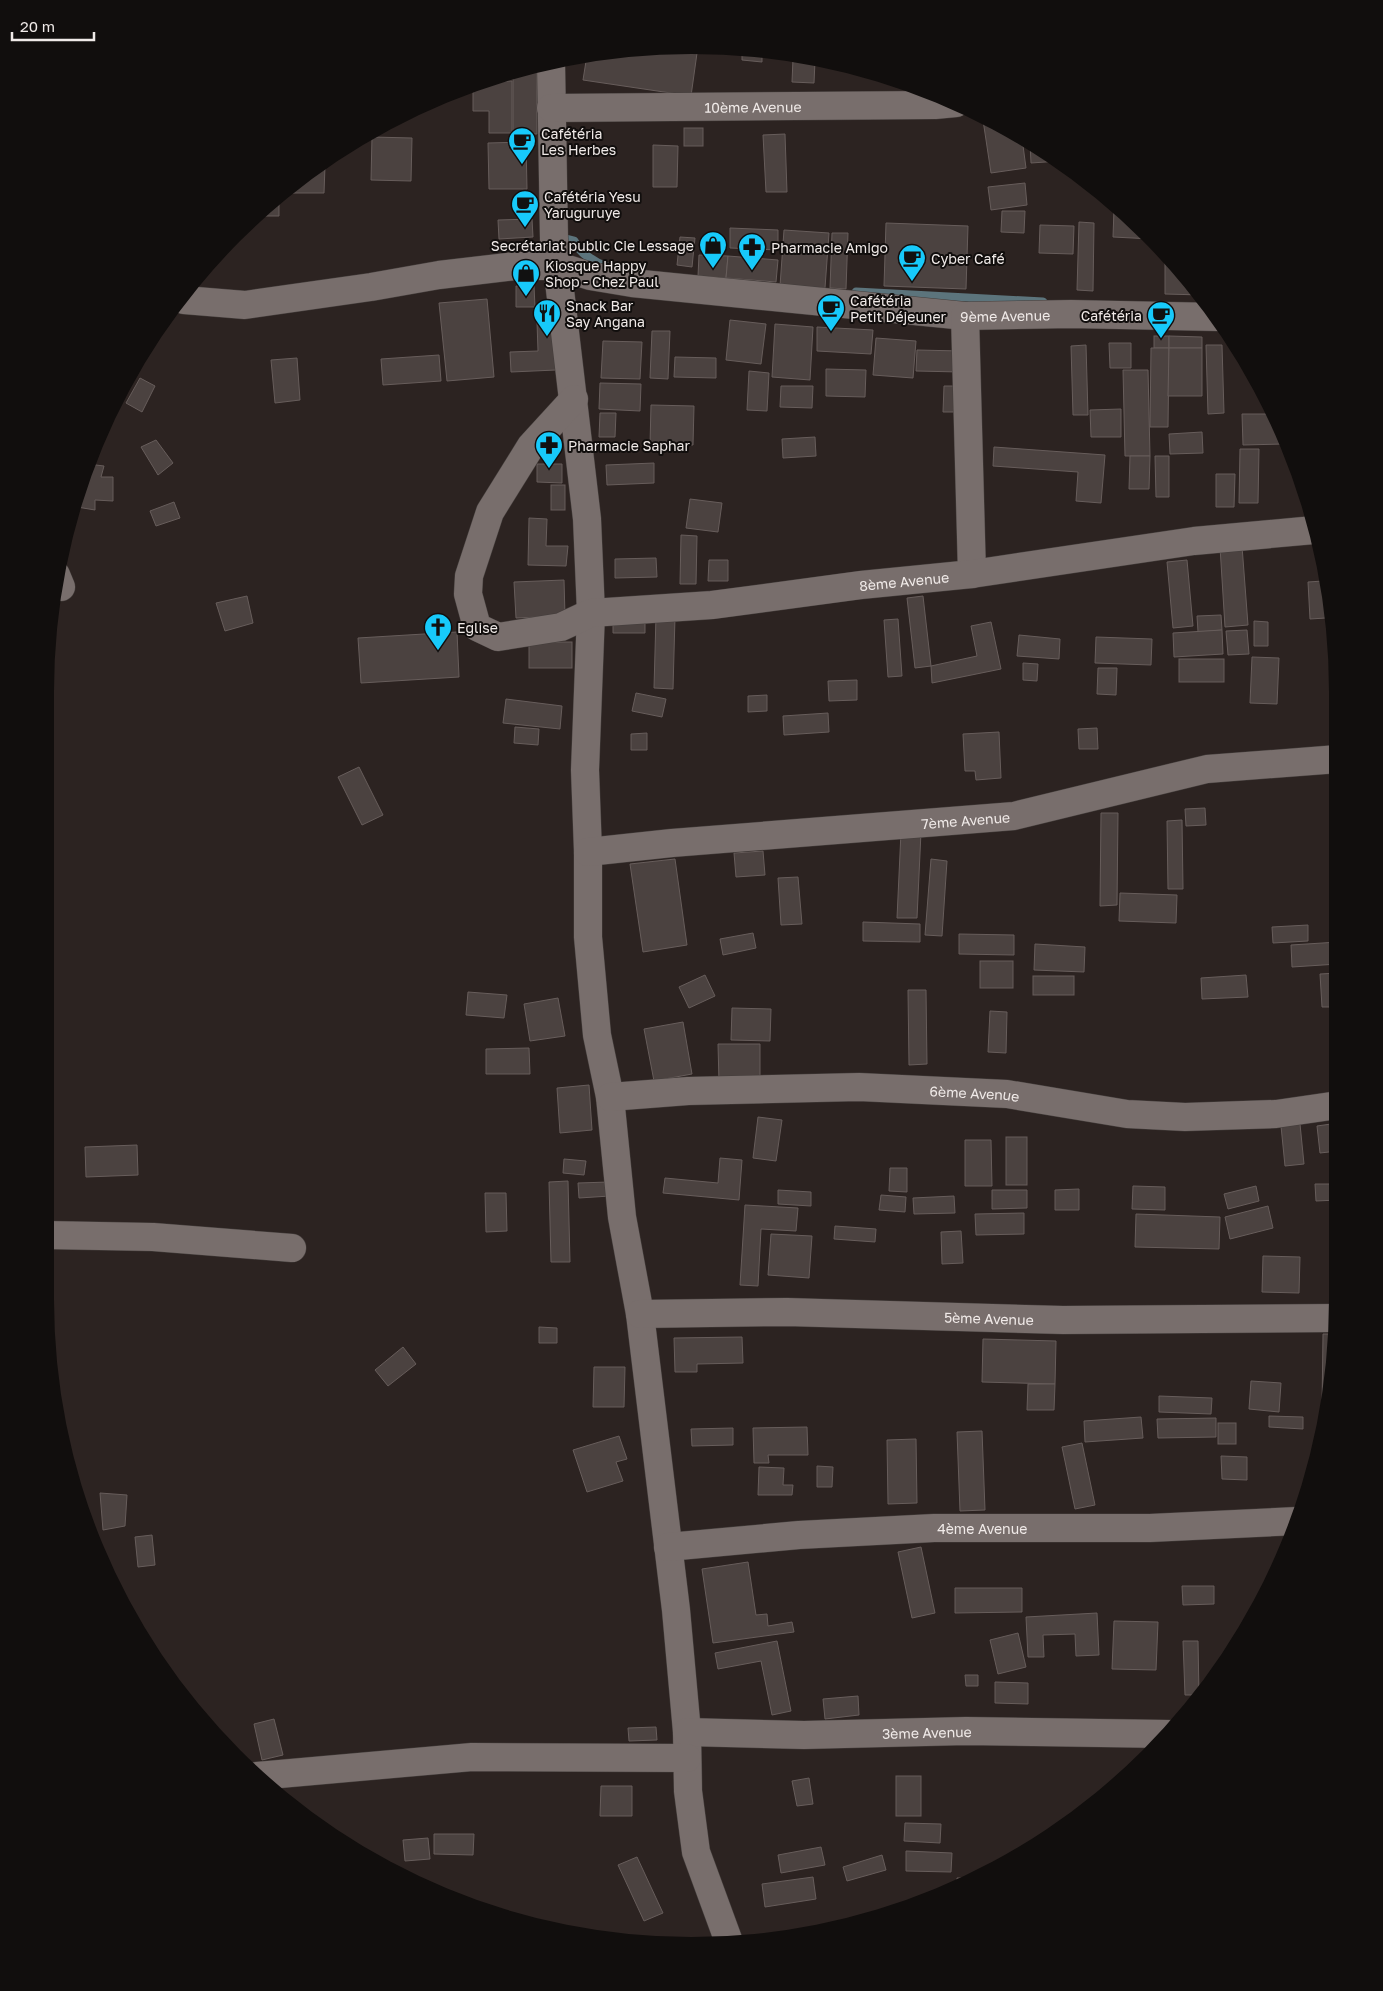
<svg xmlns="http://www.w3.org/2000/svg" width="1383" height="1991" viewBox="0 0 1383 1991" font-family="'Golos Text',sans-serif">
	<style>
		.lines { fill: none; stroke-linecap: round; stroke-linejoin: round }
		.stream { stroke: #5c747c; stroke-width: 9 }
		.building { fill: #4b4240; stroke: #675d5b }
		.minor-casing { stroke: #443e3c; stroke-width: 29 }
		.minor { stroke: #786e6c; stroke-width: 28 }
		.labels { text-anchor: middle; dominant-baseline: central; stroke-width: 4; stroke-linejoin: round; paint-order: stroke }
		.street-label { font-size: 14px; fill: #f0eae8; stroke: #110e0d }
		.poi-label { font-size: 14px; fill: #f0eae8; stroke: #110e0d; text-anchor: start }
	</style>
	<rect width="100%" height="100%" fill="#2c2321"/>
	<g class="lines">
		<g class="stream">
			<path d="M524,257L566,239L574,241C580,253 595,263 607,267"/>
			<polyline points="856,292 1043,302"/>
		</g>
	</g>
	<g class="building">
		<polygon points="692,45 698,46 691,96 583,80 587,55"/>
		<polygon points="742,50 762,52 762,62 742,60"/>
		<polygon points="793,59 815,61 814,83 792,82"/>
		<polygon points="537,66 537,134 513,134 513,79 503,79 503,76"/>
		<polygon points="489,81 512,81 512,133 489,133 489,111 473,111 473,86"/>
		<polygon points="983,120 987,120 1022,138 1026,168 991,173"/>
		<rect x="684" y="128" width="19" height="18"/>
		<polygon points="785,134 787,192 766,192 763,135"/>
		<polygon points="372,137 412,138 411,181 371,180"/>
		<polygon points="526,142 527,189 489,189 488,143"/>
		<polygon points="1030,143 1051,154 1060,161 1031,163"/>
		<polygon points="653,145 678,146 677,187 653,187"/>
		<polygon points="318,166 325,166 324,193 285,193"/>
		<polygon points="1025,183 1027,205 991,210 988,187"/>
		<polygon points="279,198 279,216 257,216"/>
		<polygon points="1114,209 1118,210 1152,239 1113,237"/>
		<polygon points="1002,211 1025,211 1024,233 1001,232"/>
		<polygon points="532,219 533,237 499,239 498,220"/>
		<polygon points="1079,222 1094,223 1093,291 1077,290"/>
		<polygon points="886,223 968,226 966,289 884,286"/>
		<polygon points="1040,225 1074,226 1073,254 1039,253"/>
		<polygon points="730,228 778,230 778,250 730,248"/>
		<polygon points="784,230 829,233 825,288 780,286"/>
		<polygon points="832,233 848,233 846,289 830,288"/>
		<polygon points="680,237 695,238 692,267 677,265"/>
		<polygon points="1165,253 1202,295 1165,294"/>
		<polygon points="699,255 728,256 726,278 698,276"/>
		<polygon points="728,256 778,260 776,282 726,278"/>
		<polygon points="516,286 534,286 535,307 516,307"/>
		<polygon points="487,299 494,377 447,381 439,303"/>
		<polygon points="730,320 766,324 761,364 726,360"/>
		<polygon points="554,321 556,370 511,372 510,352 538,351 537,322"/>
		<polygon points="775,324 813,327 810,380 772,377"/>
		<polygon points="817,327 873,330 871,354 817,351"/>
		<polygon points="652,331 670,331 668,379 650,378"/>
		<rect x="1154" y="336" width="15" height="12"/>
		<polygon points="1169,336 1202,337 1202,348 1169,348"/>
		<polygon points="876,338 916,341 913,378 873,375"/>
		<polygon points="603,341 642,342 640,379 601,378"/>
		<polygon points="1109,343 1131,343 1131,368 1110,368"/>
		<polygon points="1086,345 1088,415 1073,415 1071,346"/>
		<polygon points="1206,345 1222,345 1224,413 1208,414"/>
		<polygon points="1151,348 1169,348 1168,427 1150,427"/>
		<polygon points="1169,348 1202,348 1202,396 1168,396"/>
		<polygon points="917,350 961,351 960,372 916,371"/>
		<polygon points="439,355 441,381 383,385 381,359"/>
		<polygon points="675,357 716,358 716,378 674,377"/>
		<polygon points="297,358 300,400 275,403 271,360"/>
		<polygon points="826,369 866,370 865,397 826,396"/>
		<polygon points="1123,370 1148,370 1150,456 1125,456"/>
		<polygon points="749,371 769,373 767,411 747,410"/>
		<polygon points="140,378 155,386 142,412 126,403"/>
		<polygon points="600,383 641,384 640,411 599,409"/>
		<polygon points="781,386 813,386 812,408 780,407"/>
		<polygon points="944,386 956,386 955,412 943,412"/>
		<polygon points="651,405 694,406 693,445 650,445"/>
		<polygon points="1121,409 1121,437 1091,437 1090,410"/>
		<polygon points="600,413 616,413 615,437 599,437"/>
		<polygon points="1242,414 1274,414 1284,444 1243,445"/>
		<polygon points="1202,432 1203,453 1170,454 1169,434"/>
		<polygon points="815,437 816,456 783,458 782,439"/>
		<polygon points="156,440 173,463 158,475 141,447"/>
		<polygon points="994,447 1105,455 1101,503 1076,501 1078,472 993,466"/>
		<polygon points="1240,449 1259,449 1258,503 1239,503"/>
		<polygon points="1130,456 1150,456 1149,489 1129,489"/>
		<polygon points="1155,456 1169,456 1169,497 1156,497"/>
		<polygon points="654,463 654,483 607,485 606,465"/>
		<polygon points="88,464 104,466 101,477 113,477 113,501 95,500 95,510 77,507 80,482"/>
		<polygon points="537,464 562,464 562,483 537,482"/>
		<polygon points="1216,474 1235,474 1234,507 1216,507"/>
		<rect x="551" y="485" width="14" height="25"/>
		<polygon points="690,499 722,503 718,532 686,528"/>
		<polygon points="174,502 180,518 156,526 150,511"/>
		<polygon points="529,518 547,519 546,546 568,546 566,566 528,565"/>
		<polygon points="681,535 697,536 696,584 680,584"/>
		<polygon points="1242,546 1248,625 1225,627 1220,547"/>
		<polygon points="656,558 657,577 615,578 615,559"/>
		<polygon points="709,560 728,560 728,581 708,581"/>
		<polygon points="1187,560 1193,626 1173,628 1167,562"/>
		<polygon points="564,580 565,616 516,618 514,582"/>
		<polygon points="1323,581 1326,618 1310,619 1308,582"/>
		<polygon points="247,596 253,623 225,631 216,603"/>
		<polygon points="923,596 931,666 915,668 907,598"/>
		<polygon points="1221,615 1222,630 1198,632 1197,616"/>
		<polygon points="656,616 675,617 673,689 654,688"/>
		<polygon points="613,617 645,618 645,633 613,633"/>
		<polygon points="898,619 902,676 888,677 884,620"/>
		<polygon points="1254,621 1268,622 1268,646 1254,646"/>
		<polygon points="991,622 1001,669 932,683 931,666 977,656 971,626"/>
		<polygon points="1222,630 1223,654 1174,657 1173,633"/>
		<polygon points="1247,630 1249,654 1228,655 1226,631"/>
		<polygon points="457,632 459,677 361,683 358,638"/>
		<polygon points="1019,635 1060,639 1059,659 1017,656"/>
		<polygon points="1096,637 1152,639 1151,665 1095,663"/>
		<rect x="529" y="642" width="43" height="26"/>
		<polygon points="1252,657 1279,658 1277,704 1250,703"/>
		<rect x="1179" y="659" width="45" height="23"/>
		<polygon points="1023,663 1038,664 1037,681 1023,680"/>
		<polygon points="1098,668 1117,668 1116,695 1097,694"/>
		<polygon points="857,680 857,700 829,701 828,681"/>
		<polygon points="636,693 666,699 662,717 632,711"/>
		<polygon points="767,695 767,711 748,712 748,696"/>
		<polygon points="506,699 562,706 560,729 503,723"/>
		<polygon points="828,713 829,732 784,735 783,716"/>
		<polygon points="515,727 539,729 538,745 514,743"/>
		<polygon points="1097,728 1098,749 1079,749 1078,729"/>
		<polygon points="999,732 1001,778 976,780 975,771 965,771 963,734"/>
		<polygon points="647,733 647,750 631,750 631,734"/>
		<polygon points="359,767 383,815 362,825 338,777"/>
		<polygon points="1205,808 1206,825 1186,826 1185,809"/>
		<polygon points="1101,813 1118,813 1117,905 1100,906"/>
		<polygon points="1182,820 1183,889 1168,889 1167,821"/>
		<polygon points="901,832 921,832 917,918 897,918"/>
		<polygon points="763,851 765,875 736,877 734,853"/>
		<polygon points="675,859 687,945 643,952 630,864"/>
		<polygon points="931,859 947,861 942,936 925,935"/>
		<polygon points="798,877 802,924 781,925 778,878"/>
		<polygon points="1120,893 1177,895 1176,923 1119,921"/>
		<polygon points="863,922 920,924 920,942 863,941"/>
		<polygon points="1308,925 1308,941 1273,943 1272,927"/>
		<polygon points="753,933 756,948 723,955 720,939"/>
		<polygon points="959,934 1014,935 1014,955 959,954"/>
		<polygon points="1338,942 1338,964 1292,967 1291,945"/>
		<polygon points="1035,944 1085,947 1084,972 1034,970"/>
		<rect x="980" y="961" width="33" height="27"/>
		<polygon points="1338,973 1338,1007 1322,1007 1320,974"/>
		<polygon points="705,975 715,996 689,1008 679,987"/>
		<polygon points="1246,975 1248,997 1202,999 1201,978"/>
		<rect x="1033" y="976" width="41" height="19"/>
		<polygon points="908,990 926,990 927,1064 909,1065"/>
		<polygon points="468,992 507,995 504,1018 466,1015"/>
		<polygon points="558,998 565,1036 530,1041 524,1004"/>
		<polygon points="732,1008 771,1009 770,1041 731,1040"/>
		<polygon points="990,1011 1007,1012 1006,1053 988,1052"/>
		<polygon points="683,1022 692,1074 654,1081 644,1029"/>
		<polygon points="718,1044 760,1044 760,1082 719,1082"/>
		<polygon points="529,1048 530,1074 486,1074 486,1049"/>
		<polygon points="589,1085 592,1130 560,1133 557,1088"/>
		<polygon points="1299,1114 1304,1164 1285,1166 1280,1116"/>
		<polygon points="758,1117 782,1120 776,1161 753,1158"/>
		<polygon points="1338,1123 1338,1151 1320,1153 1317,1126"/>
		<rect x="1006" y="1137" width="21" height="48"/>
		<polygon points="965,1140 991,1140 992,1186 965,1186"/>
		<polygon points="137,1145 138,1175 86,1177 85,1147"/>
		<polygon points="720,1158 742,1160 739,1200 663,1193 665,1178 718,1183"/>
		<polygon points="564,1159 586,1161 584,1175 563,1173"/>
		<polygon points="890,1168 907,1168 907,1192 889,1191"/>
		<polygon points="568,1181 570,1262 551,1262 549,1182"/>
		<polygon points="609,1182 610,1196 579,1198 578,1183"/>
		<polygon points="1315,1184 1338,1184 1338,1200 1316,1201"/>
		<polygon points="1133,1186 1165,1187 1165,1210 1132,1209"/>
		<polygon points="1256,1186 1259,1201 1228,1209 1224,1194"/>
		<polygon points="1079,1189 1079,1210 1055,1210 1055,1190"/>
		<polygon points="778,1190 811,1192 811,1206 778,1204"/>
		<polygon points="992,1190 1027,1190 1027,1208 992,1209"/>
		<polygon points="485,1193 506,1193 507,1231 486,1232"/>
		<polygon points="881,1195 906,1197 905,1212 879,1210"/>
		<polygon points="954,1196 955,1213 914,1214 913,1198"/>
		<polygon points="745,1205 798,1208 796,1231 761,1229 758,1286 740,1285"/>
		<polygon points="1268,1206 1273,1228 1230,1239 1225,1217"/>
		<polygon points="1024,1213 1024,1234 976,1235 975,1214"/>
		<polygon points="1136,1214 1220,1217 1219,1249 1135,1247"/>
		<polygon points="835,1226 876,1229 875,1242 834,1239"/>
		<polygon points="961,1231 963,1263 942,1264 941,1232"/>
		<polygon points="771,1234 812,1236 809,1278 768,1275"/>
		<polygon points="1263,1256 1300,1257 1299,1293 1262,1292"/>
		<polygon points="539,1327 557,1328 557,1343 539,1343"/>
		<polygon points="1323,1334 1335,1334 1327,1409 1322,1409"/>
		<polygon points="742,1337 743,1363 697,1364 697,1372 675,1372 674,1338"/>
		<polygon points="983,1339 1056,1341 1055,1384 982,1382"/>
		<polygon points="403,1347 416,1364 388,1386 375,1370"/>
		<polygon points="594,1367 625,1367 624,1407 593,1407"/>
		<polygon points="1251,1381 1281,1383 1279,1412 1249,1409"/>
		<polygon points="1028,1384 1055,1384 1054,1410 1027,1410"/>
		<polygon points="1159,1396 1212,1398 1211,1414 1159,1412"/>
		<polygon points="1269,1416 1303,1417 1303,1429 1269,1427"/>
		<polygon points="1141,1417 1143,1438 1085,1442 1084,1421"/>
		<polygon points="1216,1418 1216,1437 1158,1438 1157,1419"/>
		<rect x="1218" y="1423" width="18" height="21"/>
		<polygon points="807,1427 808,1455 768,1455 769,1463 754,1463 753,1428"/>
		<polygon points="733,1428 733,1445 692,1446 691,1429"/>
		<polygon points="982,1431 985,1510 960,1511 957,1432"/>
		<polygon points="619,1436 627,1459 616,1462 623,1481 587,1492 573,1450"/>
		<polygon points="916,1439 917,1503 888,1504 887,1440"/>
		<polygon points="1082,1443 1095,1505 1075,1509 1062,1447"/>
		<polygon points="1221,1456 1247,1457 1247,1480 1222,1479"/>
		<polygon points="817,1466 833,1467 832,1487 817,1487"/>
		<polygon points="759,1467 784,1468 783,1485 793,1485 792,1495 758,1495"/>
		<polygon points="100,1493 127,1495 125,1526 103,1530"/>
		<polygon points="152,1535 155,1565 138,1567 135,1537"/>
		<polygon points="921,1547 935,1613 912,1618 898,1552"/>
		<polygon points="748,1562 756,1615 767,1614 768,1626 792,1622 794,1632 713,1643 702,1569"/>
		<polygon points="1182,1586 1214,1586 1214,1604 1183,1605"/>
		<polygon points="955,1588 1022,1588 1022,1612 955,1613"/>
		<polygon points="1097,1613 1099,1655 1076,1656 1075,1634 1043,1635 1044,1657 1028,1657 1026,1617"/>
		<polygon points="1114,1621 1158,1622 1156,1670 1112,1669"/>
		<polygon points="1018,1633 1026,1667 998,1674 990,1640"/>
		<polygon points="777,1641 791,1711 772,1715 761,1661 718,1669 715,1653"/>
		<polygon points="1183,1641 1198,1641 1199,1695 1185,1695"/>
		<polygon points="965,1675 978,1675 978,1686 966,1686"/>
		<polygon points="995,1682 1028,1683 1028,1704 995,1703"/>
		<polygon points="858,1696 859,1715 825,1719 823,1699"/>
		<polygon points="274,1719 283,1755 262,1760 254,1724"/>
		<polygon points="656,1727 657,1740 629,1741 628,1728"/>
		<rect x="896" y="1776" width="25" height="40"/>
		<polygon points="809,1778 813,1804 797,1806 792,1781"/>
		<polygon points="601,1786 632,1786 632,1816 600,1816"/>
		<polygon points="905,1823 941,1824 940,1843 904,1841"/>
		<polygon points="434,1834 474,1834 473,1855 434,1854"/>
		<polygon points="428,1838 430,1859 405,1861 403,1840"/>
		<polygon points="821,1847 825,1865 781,1873 778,1855"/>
		<polygon points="906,1851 952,1853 951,1872 906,1871"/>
		<polygon points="882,1855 886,1870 847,1881 843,1867"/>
		<polygon points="637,1857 663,1913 644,1921 618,1865"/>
		<polygon points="813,1877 816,1899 765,1907 762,1884"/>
		<polygon points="957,1878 979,1878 957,1886"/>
	</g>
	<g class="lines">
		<g class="minor-casing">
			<g id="minor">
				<polyline points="551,62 554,239 587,519 591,613 585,770 588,852 588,937 597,1035 610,1097 622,1217 640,1314 676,1610 687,1732 688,1791 696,1852 729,1942"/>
				<path id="s1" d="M551,108L935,105L956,103"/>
				<path id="s2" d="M184,300L245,305L371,287L439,275L515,266H558L590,276L632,283L965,316L1071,314L1217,317"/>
				<polyline points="965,316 972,574"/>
				<path id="s3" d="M574,399L531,446L490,512L469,576L468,594L477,627L498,637L561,627L591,613L712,605L861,585L972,574L1194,541L1314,530"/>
				<polyline points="56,575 61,587"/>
				<path id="s4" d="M588,852L672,843L1014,816L1207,769L1338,759"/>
				<path id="s5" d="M610,1097L688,1091L859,1087L1007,1094L1127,1114L1185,1117L1276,1114L1338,1105"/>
				<polyline points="45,1235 153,1237 292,1248"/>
				<path id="s6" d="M640,1314L787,1312L1063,1320L1336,1318"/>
				<path id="s7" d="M668,1547L799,1535L934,1528H1150L1297,1521"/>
				<path id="s8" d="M687,1732L804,1735L966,1731L1168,1734"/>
				<polyline points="257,1776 472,1757 687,1758"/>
			</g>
		</g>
		<use href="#minor" class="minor"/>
	</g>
	<defs>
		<g id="cafe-pin" transform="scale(1.4375)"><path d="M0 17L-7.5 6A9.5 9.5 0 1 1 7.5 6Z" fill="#17cafb" stroke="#110e0d"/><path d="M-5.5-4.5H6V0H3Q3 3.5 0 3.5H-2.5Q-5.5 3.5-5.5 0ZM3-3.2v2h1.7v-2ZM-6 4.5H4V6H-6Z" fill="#111"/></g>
		<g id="shop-pin" transform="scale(1.4375)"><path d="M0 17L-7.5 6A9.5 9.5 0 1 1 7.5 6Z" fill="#17cafb" stroke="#110e0d"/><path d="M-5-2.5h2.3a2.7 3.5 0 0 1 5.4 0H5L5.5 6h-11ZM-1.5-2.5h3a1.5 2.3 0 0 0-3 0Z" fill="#111"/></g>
		<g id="pharmacy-pin" transform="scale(1.4375)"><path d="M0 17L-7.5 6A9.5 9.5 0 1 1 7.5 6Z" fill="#17cafb" stroke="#110e0d"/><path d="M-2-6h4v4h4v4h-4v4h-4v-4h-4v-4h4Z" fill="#111"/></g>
		<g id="restaurant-pin" transform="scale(1.4375)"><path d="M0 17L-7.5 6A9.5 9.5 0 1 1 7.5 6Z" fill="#17cafb" stroke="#110e0d"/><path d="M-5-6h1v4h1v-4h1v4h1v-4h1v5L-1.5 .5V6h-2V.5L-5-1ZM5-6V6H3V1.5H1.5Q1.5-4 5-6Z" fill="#111"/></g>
		<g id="church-pin" transform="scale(1.4375)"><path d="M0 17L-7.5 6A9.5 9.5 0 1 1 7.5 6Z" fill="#17cafb" stroke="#110e0d"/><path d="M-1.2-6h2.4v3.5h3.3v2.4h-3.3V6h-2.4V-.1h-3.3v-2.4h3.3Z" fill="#111"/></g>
	</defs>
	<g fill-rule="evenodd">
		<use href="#cafe-pin" x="522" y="141"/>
		<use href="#cafe-pin" x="525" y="204"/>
		<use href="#shop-pin" x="713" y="245"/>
		<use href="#pharmacy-pin" x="752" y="247"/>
		<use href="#cafe-pin" x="912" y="258"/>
		<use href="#shop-pin" x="526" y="273"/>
		<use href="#cafe-pin" x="831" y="308"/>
		<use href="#restaurant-pin" x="547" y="313"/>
		<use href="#cafe-pin" x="1161" y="315"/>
		<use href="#pharmacy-pin" x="549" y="445"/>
		<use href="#church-pin" x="438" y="627"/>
	</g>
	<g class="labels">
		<g class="street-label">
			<text stroke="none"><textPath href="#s1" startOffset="202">10ème Avenue</textPath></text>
			<text stroke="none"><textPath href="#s2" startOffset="828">9ème Avenue</textPath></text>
			<text stroke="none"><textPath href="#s3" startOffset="696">8ème Avenue</textPath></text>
			<text stroke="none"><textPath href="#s4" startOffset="379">7ème Avenue</textPath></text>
			<text stroke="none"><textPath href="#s5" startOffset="365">6ème Avenue</textPath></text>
			<text stroke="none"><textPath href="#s6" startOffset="349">5ème Avenue</textPath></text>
			<text stroke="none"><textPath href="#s7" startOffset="315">4ème Avenue</textPath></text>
			<text stroke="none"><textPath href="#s8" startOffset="240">3ème Avenue</textPath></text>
		</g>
		<g class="poi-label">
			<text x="541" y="133">Cafétéria<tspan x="541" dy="16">Les Herbes</tspan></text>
			<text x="544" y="196">Cafétéria Yesu<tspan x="544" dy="16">Yaruguruye</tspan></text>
			<text x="694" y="245" text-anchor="end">Secrétariat public Cie Lessage</text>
			<text x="771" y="247">Pharmacie Amigo</text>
			<text x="931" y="258">Cyber Café</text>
			<text x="545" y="265">Kiosque Happy<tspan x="545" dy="16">Shop - Chez Paul</tspan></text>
			<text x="850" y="300">Cafétéria<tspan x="850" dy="16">Petit Déjeuner</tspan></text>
			<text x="566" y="305">Snack Bar<tspan x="566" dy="16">Say Angana</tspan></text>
			<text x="1142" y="315" text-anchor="end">Cafétéria</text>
			<text x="568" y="445">Pharmacie Saphar</text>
			<text x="457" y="627">Eglise</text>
		</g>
	</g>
	<path d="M0 0H1383V1991H0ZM691 54H692A637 637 0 0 1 1329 691V1300A637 637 0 0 1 692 1937H691A637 637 0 0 1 54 1300V691A637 637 0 0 1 691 54Z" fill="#110e0d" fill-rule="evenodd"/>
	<path d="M12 32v8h82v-8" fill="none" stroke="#f0eae8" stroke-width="2.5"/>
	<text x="20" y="32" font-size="15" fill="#f0eae8" stroke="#110e0d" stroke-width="4" paint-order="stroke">20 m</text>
</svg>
